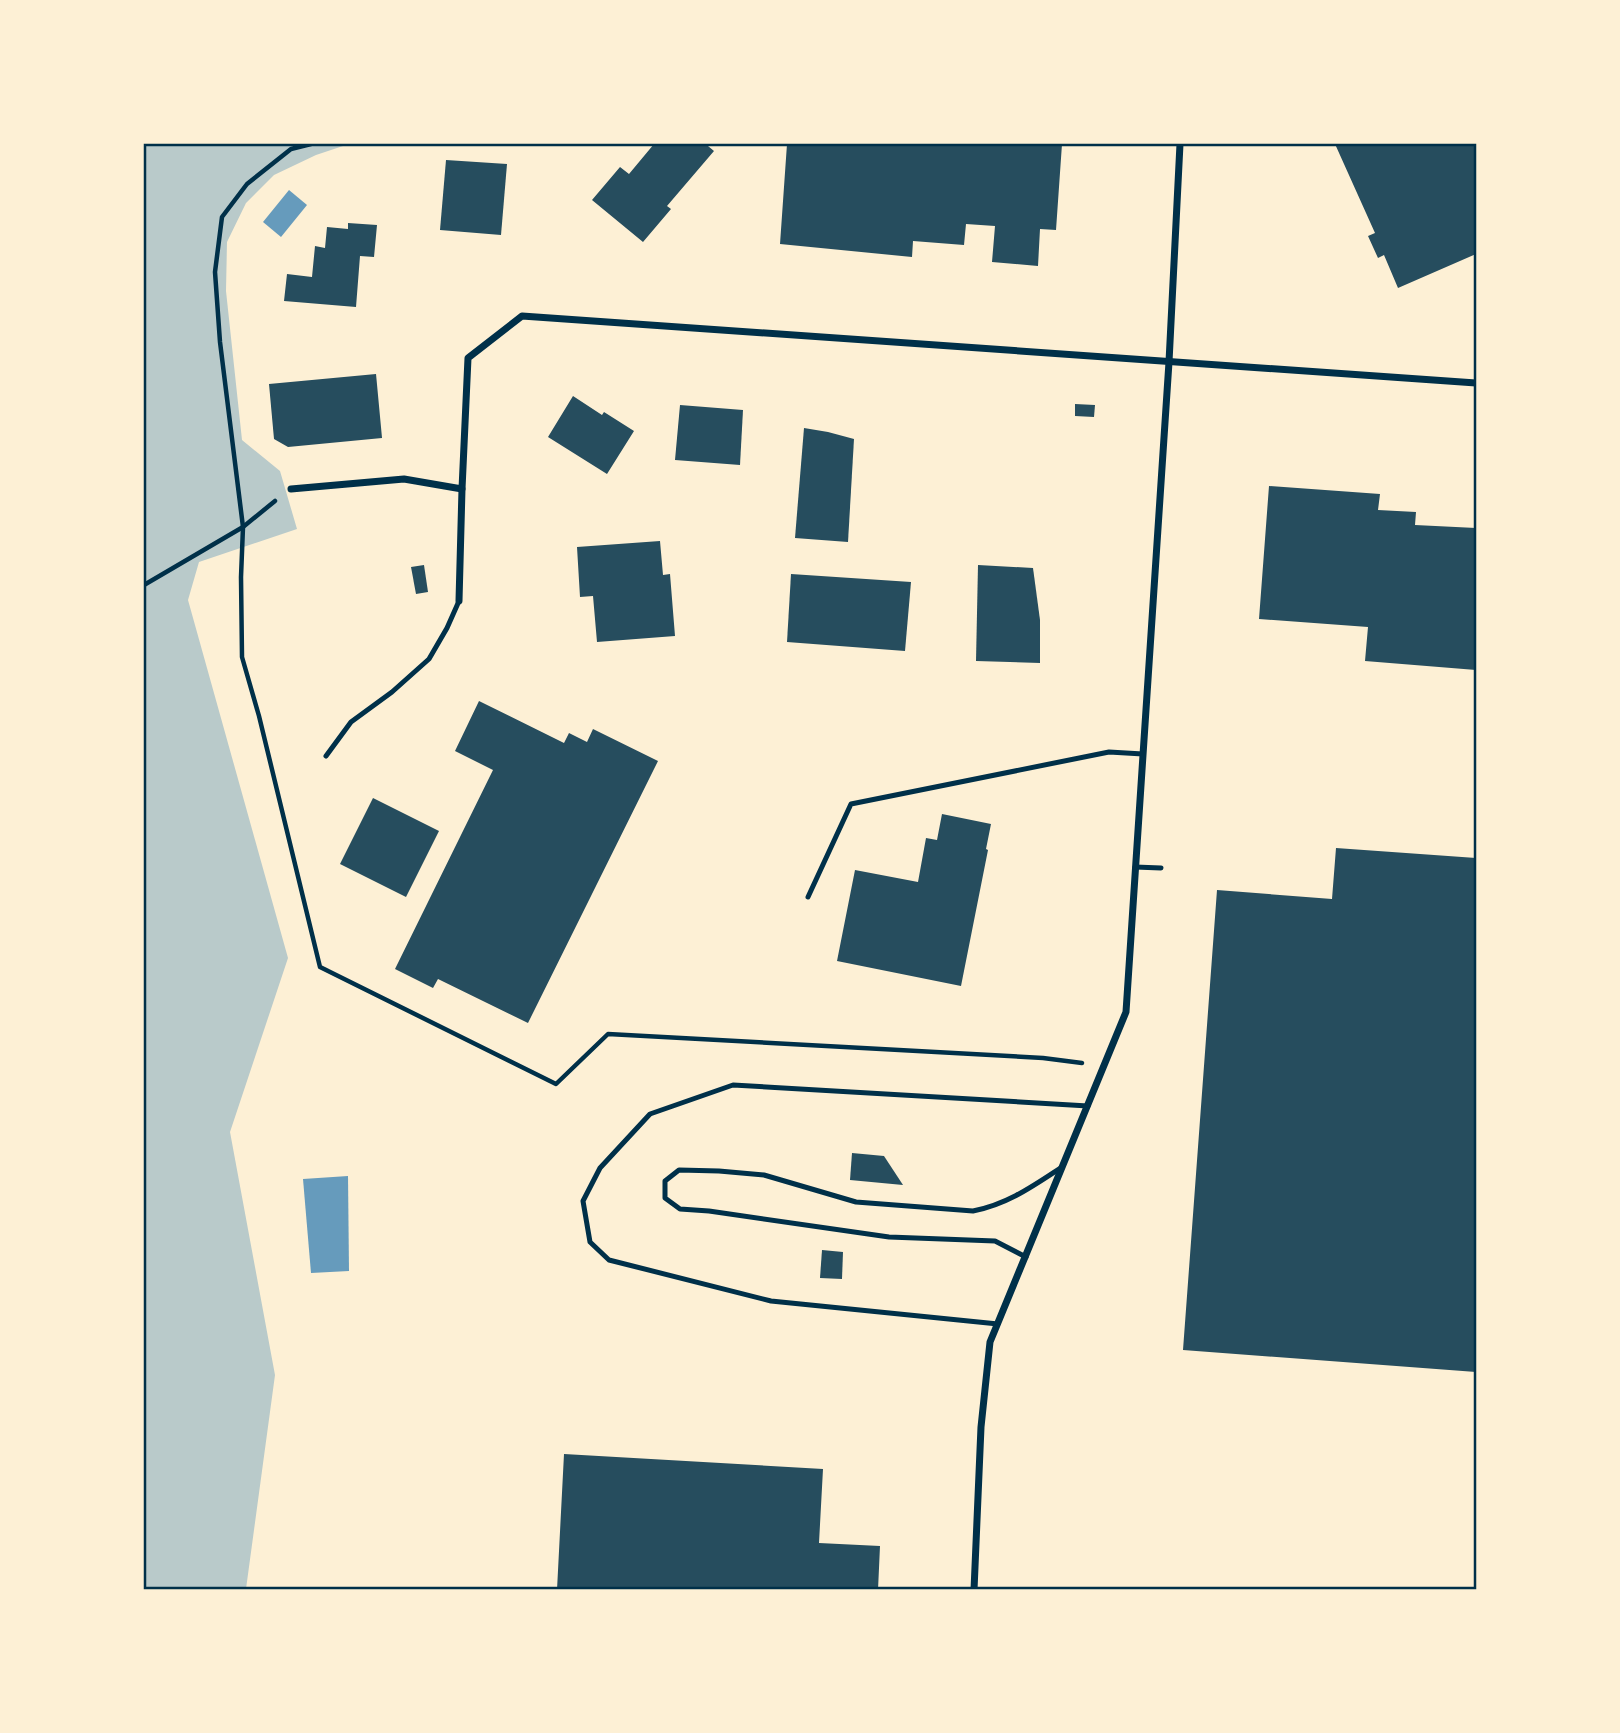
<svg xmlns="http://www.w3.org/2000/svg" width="1620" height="1733" viewBox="0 0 1620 1733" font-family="'Source Sans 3',sans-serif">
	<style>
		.green { fill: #b9caca }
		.water { fill: #669bbc }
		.building { fill: #264d5e }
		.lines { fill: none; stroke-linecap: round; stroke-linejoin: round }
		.path { stroke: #003049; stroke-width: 4.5 }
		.service { stroke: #003049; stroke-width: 5 }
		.minor { stroke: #003049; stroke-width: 7 }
		.neatline { fill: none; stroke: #003049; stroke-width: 2.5 }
	</style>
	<rect width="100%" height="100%" fill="#fdf0d5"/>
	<polygon class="green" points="144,144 349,144 316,155 274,175 246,203 227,242 226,291 242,440 280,471 297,529 199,562 188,600 288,958 230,1132 275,1375 246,1589 144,1590"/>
	<g class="water">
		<polygon points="289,190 307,205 281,237 263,222"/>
		<polygon points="348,1176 349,1271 311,1273 303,1179"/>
	</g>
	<g class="building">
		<polygon points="654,144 709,144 708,146 714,151 667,206 671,209 643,242 592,200 620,167 629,174"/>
		<polygon points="787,144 1062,144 1056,230 1040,229 1038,266 992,262 995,226 966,224 964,245 913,241 912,257 780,244"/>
		<polygon points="1335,144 1476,144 1476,254 1398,288 1384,255 1378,258 1368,236 1375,233"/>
		<polygon points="446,160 507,164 501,235 440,230"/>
		<polygon points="348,223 377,225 374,257 360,256 356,307 284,301 287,274 312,277 315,246 325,248 327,227 348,229"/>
		<polygon points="376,374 382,438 288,447 274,439 269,384"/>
		<polygon points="573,396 602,415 604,412 634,431 607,474 548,437"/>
		<polygon points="1075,404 1095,405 1094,417 1075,416"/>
		<polygon points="680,405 743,410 740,465 675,460"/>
		<polygon points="804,428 828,432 854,439 848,542 795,538"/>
		<polygon points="1269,486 1380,494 1378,510 1416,512 1415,525 1476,528 1476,670 1365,661 1368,627 1259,619"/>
		<polygon points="660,541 663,575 670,574 675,636 597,642 593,596 580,597 577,547"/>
		<polygon points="424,565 428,592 416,594 411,567"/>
		<polygon points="978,565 1033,568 1040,620 1040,663 976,661"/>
		<polygon points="791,574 911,582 905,651 787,642"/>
		<polygon points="479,701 564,743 569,733 587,742 593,729 658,761 528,1023 438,979 433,988 395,969 493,770 455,751"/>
		<polygon points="373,798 439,831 406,897 340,864"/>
		<polygon points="942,814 991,824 986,849 988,850 961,986 837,961 855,870 918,882 926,838 937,840"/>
		<polygon points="1336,848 1476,858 1476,1372 1183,1350 1217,890 1332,899"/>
		<polygon points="852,1153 884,1156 903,1185 850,1180"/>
		<polygon points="822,1250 843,1252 842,1279 820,1278"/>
		<polygon points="564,1454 823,1469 819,1543 880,1546 878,1590 557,1590"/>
	</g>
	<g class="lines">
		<g class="path">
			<polyline points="311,144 291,149 247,184 222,217 215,272 220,342 243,527 241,577 242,657 259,716 320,967 556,1084 608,1034 1043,1058 1082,1063"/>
			<polyline points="144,585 243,527 275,501"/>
		</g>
		<g class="service">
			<polyline points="326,756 351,722 392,692 429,659 447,628 459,601"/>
			<polyline points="1135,867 1161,868"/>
			<polyline points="808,897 851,804 1109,752 1143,754"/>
			<path d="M1026,1257L995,1241L889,1237L709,1211L680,1209L665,1198V1181L679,1170L719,1171L764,1175L856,1202L973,1211C1008,1204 1033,1186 1062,1167"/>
			<polyline points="998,1324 771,1301 609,1260 590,1242 583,1201 600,1168 650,1114 733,1085 1088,1106"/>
		</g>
		<g class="minor">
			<polyline points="291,489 404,479 462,489 468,358 522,316 1476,383"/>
			<polyline points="459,601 462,489"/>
			<polyline points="974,1590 981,1427 990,1342 1126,1012 1169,362 1180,144"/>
		</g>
	</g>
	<rect width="1620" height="1733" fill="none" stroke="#fdf0d5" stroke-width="290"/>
	<rect x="145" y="145" width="1330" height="1443" class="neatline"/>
</svg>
